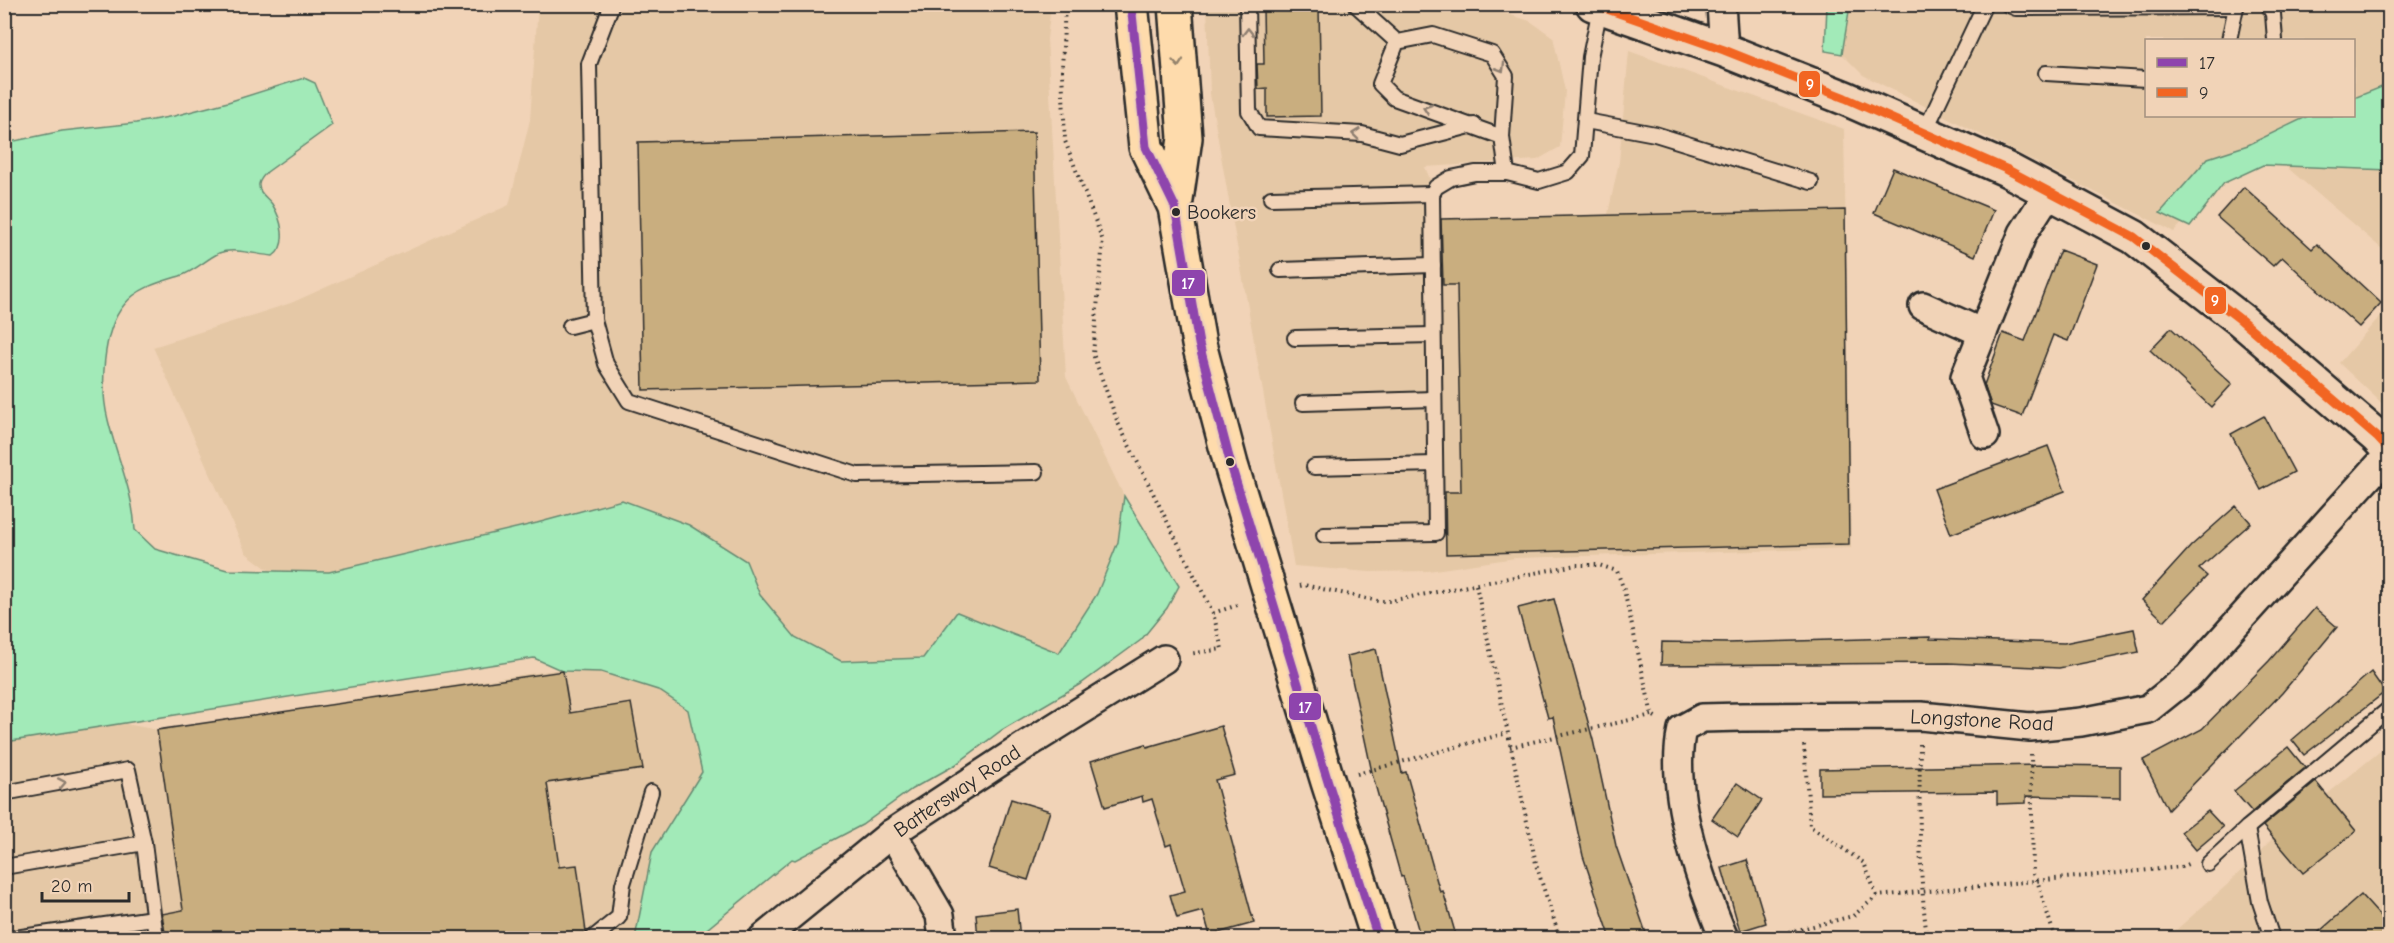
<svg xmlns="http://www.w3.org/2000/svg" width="2394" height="943" viewBox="0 0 2394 943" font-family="'Comic Neue',sans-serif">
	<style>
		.built { fill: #e5c8a6; fill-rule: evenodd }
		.green { fill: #a2eab8; stroke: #668a72; stroke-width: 1.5 }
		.building { fill: #c9ae7f; stroke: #2b2b2b; stroke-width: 1.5 }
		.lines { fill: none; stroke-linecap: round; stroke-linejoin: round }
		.lane-casing { stroke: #2b2b2b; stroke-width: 18 }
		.street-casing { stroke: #2b2b2b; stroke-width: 32 }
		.secondary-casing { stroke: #2b2b2b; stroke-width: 38 }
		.primary-casing { stroke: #2b2b2b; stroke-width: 38 }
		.path { stroke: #2b2b2b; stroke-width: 4; stroke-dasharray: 1.5 4.5; stroke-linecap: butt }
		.lane { stroke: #f1d3b7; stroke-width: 14 }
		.street { stroke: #f1d3b7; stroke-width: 27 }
		.secondary { stroke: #f1d3b7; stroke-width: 33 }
		.primary { stroke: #fedbac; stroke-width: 33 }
		.bus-1-casing { stroke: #f1d3b7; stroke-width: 14 }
		.bus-2-casing { stroke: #f1d3b7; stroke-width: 14 }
		.bus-1 { stroke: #8e44ad; stroke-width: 9 }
		.bus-2 { stroke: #f26522; stroke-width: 9 }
		.oneway { stroke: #8e7f71 }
		.oneway2 { stroke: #94836c }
		.bus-dot { fill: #2b2b2b; stroke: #f1d3b7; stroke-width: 2 }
		.labels { text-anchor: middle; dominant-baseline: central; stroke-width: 5; stroke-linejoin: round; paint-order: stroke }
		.bus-label { font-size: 20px; fill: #2b2b2b; stroke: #f1d3b7; text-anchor: start }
		.street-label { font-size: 21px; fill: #2b2b2b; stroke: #f1d3b7 }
		.line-badge { stroke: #f1d3b7; stroke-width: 2 }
		.badge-label { font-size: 16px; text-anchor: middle; font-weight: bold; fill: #fff }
	</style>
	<rect width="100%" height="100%" fill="#f1d3b7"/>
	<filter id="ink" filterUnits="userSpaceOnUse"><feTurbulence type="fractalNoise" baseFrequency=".0167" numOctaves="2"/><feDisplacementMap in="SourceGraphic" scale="12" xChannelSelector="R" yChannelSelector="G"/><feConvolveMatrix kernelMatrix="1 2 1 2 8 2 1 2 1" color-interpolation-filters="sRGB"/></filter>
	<g filter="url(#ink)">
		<g class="built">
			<polygon points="538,5 1051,5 1047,39 1066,377 1124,496 1118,542 1097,594 1059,653 957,612 923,658 840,661 795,637 760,595 746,561 622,500 537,523 329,572 270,571 246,553 153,347 291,303 509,205 530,120"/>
			<polygon points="1207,5 1479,5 1530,21 1553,37 1565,91 1560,147 1537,160 1425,167 1433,187 1442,219 1608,214 1619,162 1629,51 1844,129 1851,548 1515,558 1428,571 1370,572 1294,566 1210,94"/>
			<path d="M1850,5H2389V255L2268,151L2219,182L2174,232L1863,75L1842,54ZM2146,40H2354V116H2146Z"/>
			<polygon points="2389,306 2389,410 2339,363"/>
			<polygon points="633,658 690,679 719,758 642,938 5,938 4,742 107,725 126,724 158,730"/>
			<polygon points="2389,744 2389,938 2167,938 2228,884 2273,838"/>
		</g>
		<g class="green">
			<polygon points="1827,5 1850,5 1842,54 1825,51"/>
			<path d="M304,78L315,83L332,125L267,172C264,175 260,179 259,184C258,193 267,197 272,204C281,218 289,245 273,256C257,255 234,247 219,253C205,260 195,271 180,276C160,282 137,288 124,305C102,331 100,388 108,420C117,458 133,491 135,530L155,549L227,570L329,572L537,523L622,500L689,525L746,561L760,595L795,637L841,661L923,658L957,612L1059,653L1097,594L1118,542L1124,496L1179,586L1167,608L1141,640L1082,683L1002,730L955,765L912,789L862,825L795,860L792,859L696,938H635L652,852L702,772L688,710L658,690L601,672L563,671L534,658L5,742V143L62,131L136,123L174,116L228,102Z"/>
			<polygon points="2389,84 2389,170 2263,165 2224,183 2190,227 2160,213 2208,158 2248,145 2308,116 2354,116 2354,98"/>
		</g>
		<g class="building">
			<polygon points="1319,7 1321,116 1267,117 1267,88 1258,89 1257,64 1264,64 1263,8"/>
			<polygon points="1034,132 1040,380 643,390 638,142"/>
			<polygon points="1893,168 1994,210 1975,256 1874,213"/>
			<polygon points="2244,187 2312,249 2317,244 2381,303 2359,327 2282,257 2273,266 2217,217"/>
			<polygon points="1845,210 1849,544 1446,554 1445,492 1461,492 1457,285 1443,285 1441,219"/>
			<polygon points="2060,250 2097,264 2068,341 2053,335 2022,416 1991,405 1984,385 2003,333 2025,341"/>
			<polygon points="2171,328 2232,384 2211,407 2150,350"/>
			<polygon points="2264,416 2294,472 2261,490 2231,434"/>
			<polygon points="2048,446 2065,491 1951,534 1934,489"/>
			<polygon points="2236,506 2251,523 2199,569 2207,576 2164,621 2142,600 2191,546"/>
			<polygon points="1554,599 1593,740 1616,846 1648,939 1611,939 1583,856 1553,717 1548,718 1518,608"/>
			<polygon points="2315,608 2337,627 2282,693 2168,810 2143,760 2202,729 2269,661"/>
			<polygon points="2134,629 2139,652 2059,668 1949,663 1661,665 1662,642 1728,643 1930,637 1930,639 2064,643"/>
			<polygon points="1376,649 1402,773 1406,772 1440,892 1443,891 1457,939 1421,939 1403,876 1401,877 1373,777 1347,656"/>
			<polygon points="563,671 570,713 631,703 643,769 547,783 559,867 577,865 586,932 584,939 166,939 162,914 183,910 157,730"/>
			<polygon points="2371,672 2385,692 2304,755 2292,740"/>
			<polygon points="1221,726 1235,775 1215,780 1254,923 1210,935 1203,911 1177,918 1170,895 1185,891 1171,844 1166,846 1152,799 1143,802 1142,796 1105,807 1091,761 1146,744 1147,747"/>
			<polygon points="2288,747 2305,768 2252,812 2234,791"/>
			<polygon points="2048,765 2120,766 2120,798 2026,796 2026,803 1997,804 1997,792 1820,794 1820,769"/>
			<polygon points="2316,782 2356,831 2303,873 2263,826"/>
			<polygon points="1737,783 1762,800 1738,837 1712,819"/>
			<polygon points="1011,799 1050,811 1028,880 989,868"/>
			<polygon points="2208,811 2223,827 2196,850 2181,832"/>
			<polygon points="1747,860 1766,923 1740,931 1722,868"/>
			<polygon points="2361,895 2390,927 2390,939 2311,939"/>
			<polygon points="1017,909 1020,939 978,939 976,914"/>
		</g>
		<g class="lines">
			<g class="lane-casing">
				<g id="lane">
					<polyline points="612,4 589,64 594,320 606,364 629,401 857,475 1036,472"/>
					<polyline points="1247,4 1249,111 1259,128 1362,134 1400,144 1474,125"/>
					<polyline points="1355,4 1397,42"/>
					<polyline points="2007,4 2016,8 2236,7 2238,4"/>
					<polyline points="2268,4 2273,14 2275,40"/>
					<polyline points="2229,40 2236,7"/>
					<polyline points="2046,73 2146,79"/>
					<polyline points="1586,121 1655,134 1811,182"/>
					<polyline points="1924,133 1985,4"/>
					<polyline points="1502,137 1394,98 1380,84 1397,42 1433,35 1492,54 1506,76 1502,137 1507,173"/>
					<polyline points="1271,198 1432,194"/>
					<polyline points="1280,270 1433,265"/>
					<polyline points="570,326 594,320"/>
					<polyline points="1295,338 1433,335"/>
					<polyline points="1303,403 1434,399"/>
					<polyline points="1314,467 1435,464"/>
					<polyline points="1324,535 1436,533 1432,194 1436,187 1451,178 1475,173 1507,173 1539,181 1568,172 1582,156 1590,57 1600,8"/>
					<polyline points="4,793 128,770 144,843 156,938"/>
					<polyline points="2247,828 2260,902 2272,938"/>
					<polyline points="2208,864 2247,828 2390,708"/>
					<polyline points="4,867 144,843"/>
					<polyline points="15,938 153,918"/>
					<polyline points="593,938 619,917 623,884 651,792"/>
				</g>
			</g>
			<g class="street-casing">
				<g id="street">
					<polyline points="1721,4 1724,50"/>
					<polyline points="1923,306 1983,333"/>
					<polyline points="1985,435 1965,377 2023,233 2049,192"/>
					<polyline points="892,833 940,915 943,938"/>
					<polyline points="763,938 892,833 1026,745 1164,659"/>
					<path d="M1724,938C1700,881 1668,791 1682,729L1702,718L1742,717L1921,716L2030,727L2081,722L2148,709L2188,677L2390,453"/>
				</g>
			</g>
			<g class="secondary-casing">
				<polyline id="secondary" points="1593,4 1724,50 1845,98 2006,169 2134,237 2241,320 2377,437 2390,451"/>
			</g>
			<g class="primary-casing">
				<g id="primary">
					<polyline points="1131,4 1146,147 1175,207 1199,344 1231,465 1328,782 1378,938"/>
					<polyline points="1175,4 1185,138 1175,207"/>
				</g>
			</g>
			<g class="path">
				<polyline points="1065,4 1062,70 1065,141 1103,241 1093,354 1118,423 1213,613 1222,649 1189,654"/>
				<polyline points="1476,585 1537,868 1560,938"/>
				<polyline points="1300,586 1304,585 1378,601 1390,601 1576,565 1599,565 1617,571 1624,590 1652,715 1657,718"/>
				<polyline points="1213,613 1241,604"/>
				<path d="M1920,744C1919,809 1919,873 1927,938"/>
				<polyline points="1804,745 1810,826 1864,863 1877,896"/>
				<polyline points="1510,747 1652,715"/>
				<polyline points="2031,754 2033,874 2037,880 2055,938"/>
				<polyline points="1357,774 1507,733"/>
				<polyline points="1766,938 1853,916 1877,896 2181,867 2188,864"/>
			</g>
			<use href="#lane" class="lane"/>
			<use href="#street" class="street"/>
			<use href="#secondary" class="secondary"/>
			<use href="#primary" class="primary"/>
			<g class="bus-1-casing">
				<polyline id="bus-1" points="1131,4 1146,147 1175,207 1199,344 1231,465 1328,782 1378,938"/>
			</g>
			<g class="bus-2-casing">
				<polyline id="bus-2" points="1593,4 1724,50 1845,98 2006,169 2134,237 2241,320 2377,437 2390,451"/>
			</g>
			<use href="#bus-1" class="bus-1"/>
			<use href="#bus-2" class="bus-2"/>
		</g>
		<defs><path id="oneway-chevron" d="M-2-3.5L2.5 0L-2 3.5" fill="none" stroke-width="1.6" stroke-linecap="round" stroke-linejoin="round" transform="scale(1.5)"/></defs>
		<g class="oneway">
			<use href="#oneway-chevron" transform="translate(1248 32) rotate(-91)"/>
			<use href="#oneway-chevron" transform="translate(1501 68) rotate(59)"/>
			<use href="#oneway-chevron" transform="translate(1427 109) rotate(-161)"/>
			<use href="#oneway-chevron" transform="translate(1356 134) rotate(-174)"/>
			<use href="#oneway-chevron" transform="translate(62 783) rotate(-11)"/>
		</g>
		<use class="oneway2" href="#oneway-chevron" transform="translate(1178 63) rotate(85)"/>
	</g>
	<g class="bus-dot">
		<circle cx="1176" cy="212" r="5"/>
		<circle cx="2146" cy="246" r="5"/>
		<circle cx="1230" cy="462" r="5"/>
	</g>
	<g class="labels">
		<g class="bus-label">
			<text x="1187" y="212">Bookers</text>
		</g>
		<g class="street-label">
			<text transform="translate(1982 720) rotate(3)">Longstone Road</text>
			<text transform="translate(957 791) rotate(-34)">Battersway Road</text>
		</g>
	</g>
	<g class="line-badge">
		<rect x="1798" y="70" width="23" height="28" rx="6" fill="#f26522"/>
		<rect x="1171" y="269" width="35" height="28" rx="6" fill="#8e44ad"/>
		<rect x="2204" y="286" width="23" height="29" rx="6" fill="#f26522"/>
		<rect x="1288" y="692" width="34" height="29" rx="6" fill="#8e44ad"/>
	</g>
	<g class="badge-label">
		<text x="1810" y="90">9</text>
		<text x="1188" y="289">17</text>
		<text x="2215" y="306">9</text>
		<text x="1305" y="713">17</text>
	</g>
	<rect width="2394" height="943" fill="none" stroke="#f1d3b7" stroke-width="24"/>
	<rect x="12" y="12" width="2370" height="919" fill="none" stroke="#2b2b2b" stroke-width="2" filter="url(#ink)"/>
	<rect x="2145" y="39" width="210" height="78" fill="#f1d3b7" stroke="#a2907f" stroke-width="1.5"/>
	<rect x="2157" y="58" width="30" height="9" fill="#8e44ad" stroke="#a2907f" stroke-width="1.5"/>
	<text x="2199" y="69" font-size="18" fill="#2b2b2b">17</text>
	<rect x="2157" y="88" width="30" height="9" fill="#f26522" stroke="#a2907f" stroke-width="1.5"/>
	<text x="2199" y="99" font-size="18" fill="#2b2b2b">9</text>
	<path d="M42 892v9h87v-9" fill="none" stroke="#2b2b2b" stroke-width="3"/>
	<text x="51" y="892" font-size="18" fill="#2b2b2b" stroke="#f1d3b7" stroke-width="4.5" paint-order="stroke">20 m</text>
</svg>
